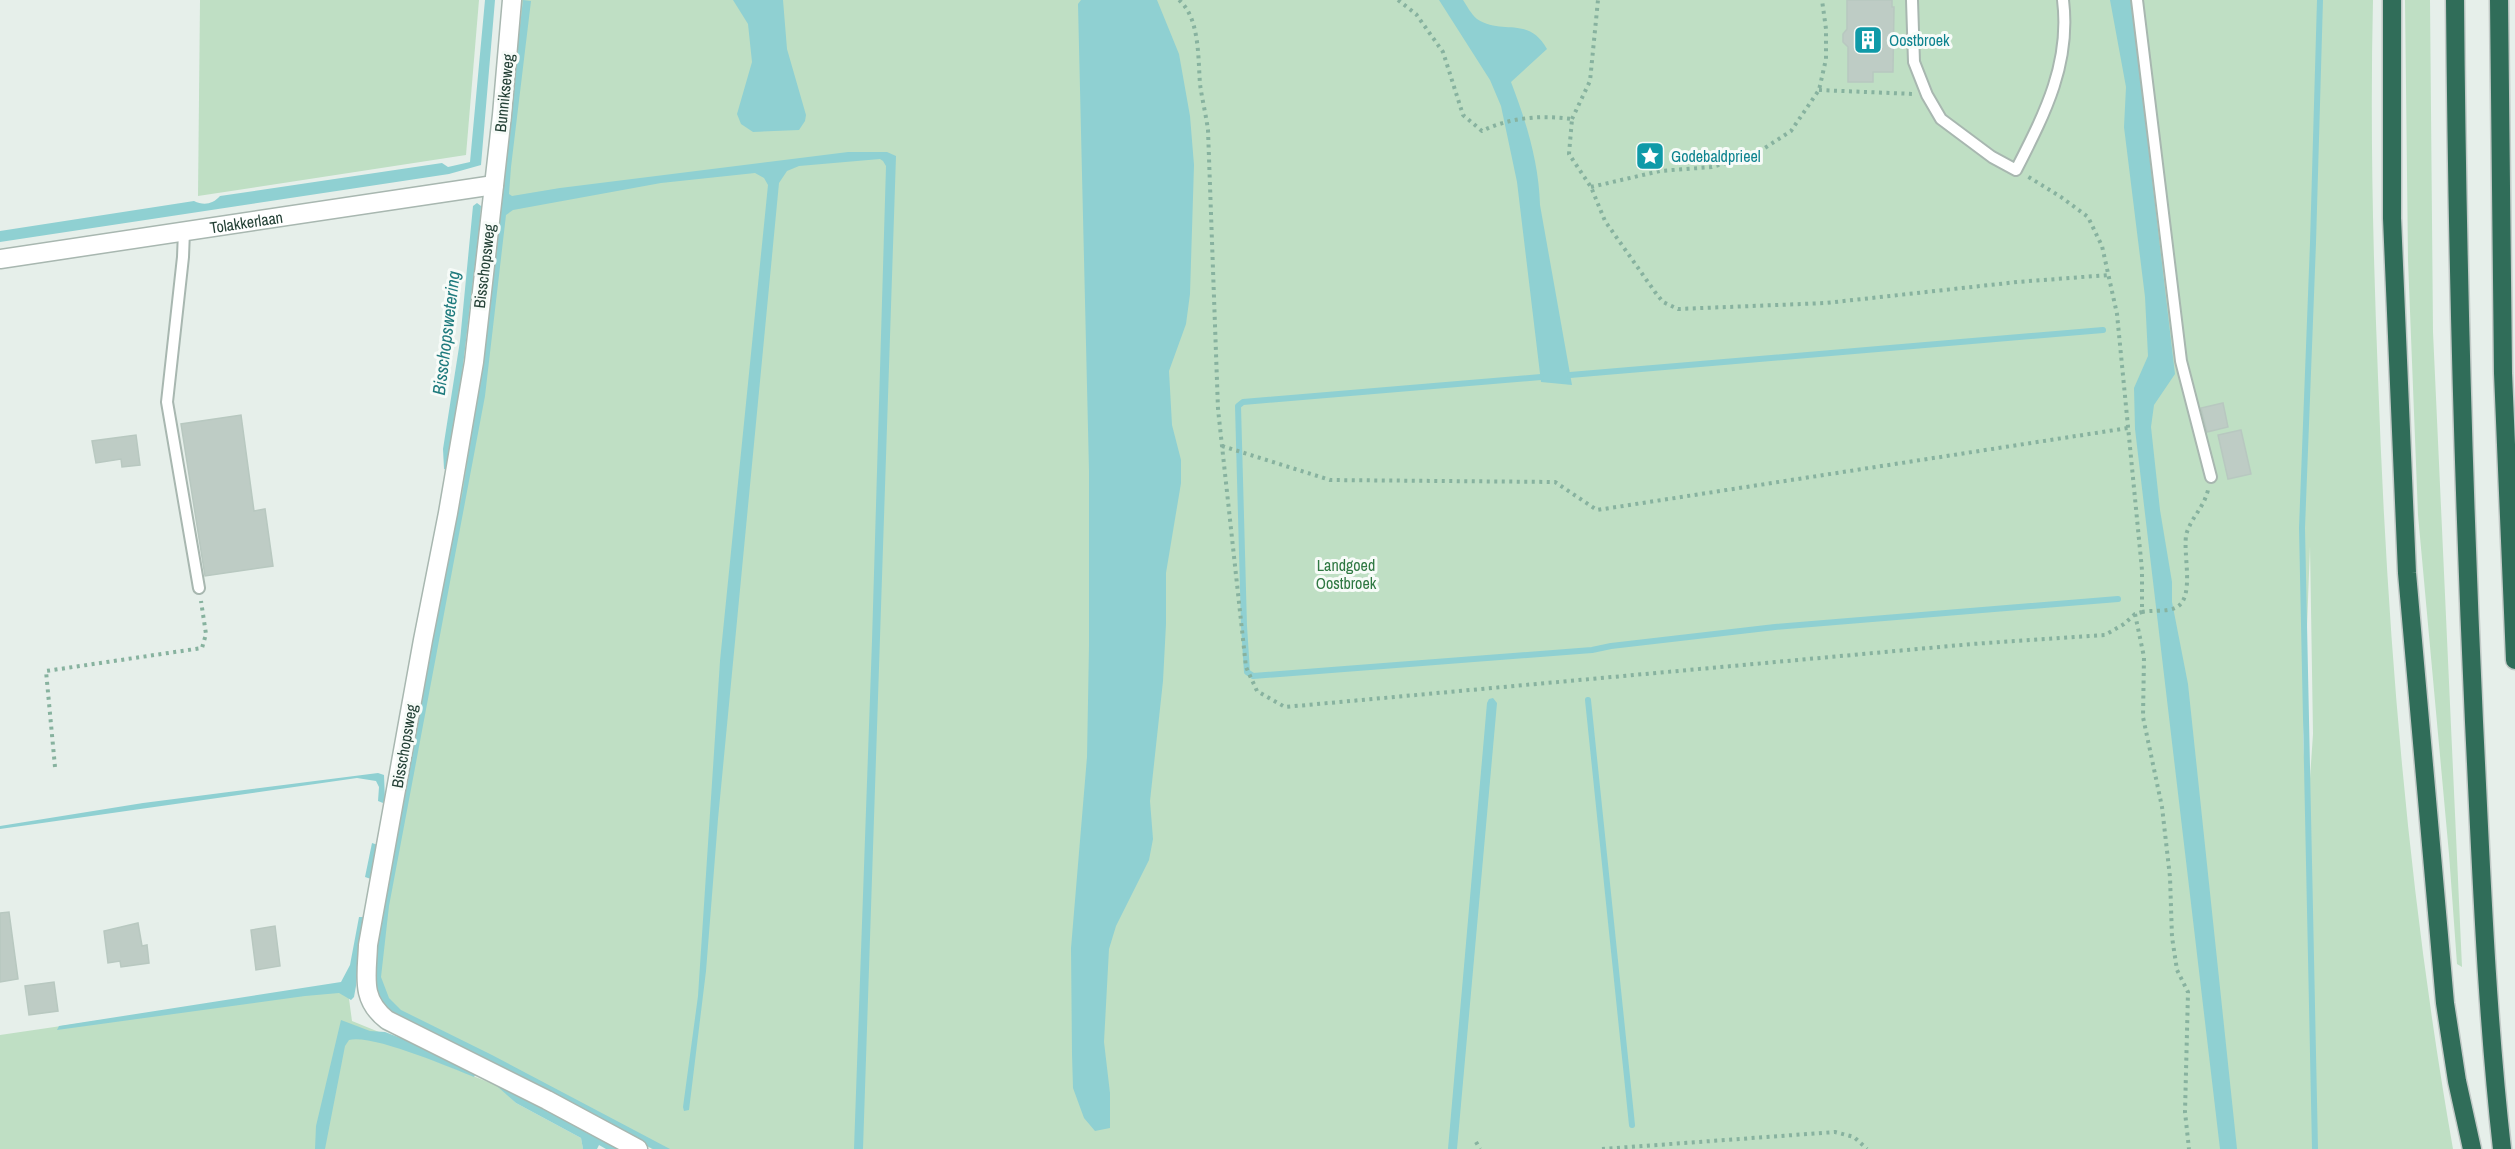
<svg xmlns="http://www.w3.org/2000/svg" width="2515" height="1149" viewBox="0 0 2515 1149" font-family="'Archivo Narrow',sans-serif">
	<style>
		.green { fill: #bfdfc4; fill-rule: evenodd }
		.water { fill: #8fd0d2 }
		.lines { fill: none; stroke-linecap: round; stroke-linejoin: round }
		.stream { stroke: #8fd0d2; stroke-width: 6 }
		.building { fill: #beccc5; stroke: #b8c8c0; stroke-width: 1.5 }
		.lane-casing { stroke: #a8b7b0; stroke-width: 14 }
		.street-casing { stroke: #a8b7b0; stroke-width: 21 }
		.highway-casing { stroke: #c2cac7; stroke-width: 21 }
		.path { stroke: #87b29f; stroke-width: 4; stroke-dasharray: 3 4.5; stroke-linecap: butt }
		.lane { stroke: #fff; stroke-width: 10 }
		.street { stroke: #fff; stroke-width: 18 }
		.highway { stroke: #306d59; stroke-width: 18 }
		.labels { text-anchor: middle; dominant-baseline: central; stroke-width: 6; stroke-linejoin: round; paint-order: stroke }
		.culture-label { font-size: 16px; fill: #0d838f; stroke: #f7fbf8; text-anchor: start }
		.street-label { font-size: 16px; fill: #244136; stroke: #f7fbf8 }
		.park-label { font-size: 16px; fill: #2f7842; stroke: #f7fbf8 }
		.water-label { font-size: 18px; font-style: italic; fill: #1e7a7d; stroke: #f7fbf8 }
	</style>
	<rect width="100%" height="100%" fill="#e6efea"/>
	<g class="green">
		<polygon points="200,0 479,0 466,155 198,196"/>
		<path d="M517,0H2373C2370,126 2373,251 2378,377C2387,636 2408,894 2453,1149H652L595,1118L394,1016L373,976L429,640ZM2310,546L2313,734L2307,823L2303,735Z"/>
		<polygon points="2405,0 2430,0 2433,332 2462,967 2457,964 2449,854 2418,515 2408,260"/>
		<polygon points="347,984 352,1021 379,1032 413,1052 498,1086 516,1103 581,1138 583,1149 0,1149 0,1035"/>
	</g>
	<g class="water">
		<path d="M485,0H495L481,165L449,174L0,242V231L194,201C204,206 213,204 220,196L442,163L448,167L470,162Z"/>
		<path d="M523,0L531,1L511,167L509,194L512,196L560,188L848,152H887L896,156L863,1149H854L872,641L886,166L883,161L880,159L799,166L787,171L779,183L718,819L706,971L689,1110L684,1111L683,1107L698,996L720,661L768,185L764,178L755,173L661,183L513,210L506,215L485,396L389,906L381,977L389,998L401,1010L492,1055L670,1149H653L396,1017C373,995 374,984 375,954L444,574L462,495L475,411Z"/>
		<polygon points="733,0 783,0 787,49 806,115 805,121 799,130 753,132 741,124 737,114 752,62 748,24"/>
		<polygon points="1081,0 1157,0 1179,54 1190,116 1194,165 1190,294 1186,324 1169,371 1172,425 1181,460 1181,483 1166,573 1166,624 1163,681 1150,801 1153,839 1149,860 1116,926 1109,949 1104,1042 1110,1093 1110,1128 1095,1131 1084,1118 1073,1088 1072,1054 1071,948 1087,757 1089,646 1089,471 1078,4"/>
		<path d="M1439,0H1463C1467,6 1471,14 1477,19C1503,36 1528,15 1547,49L1511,82C1526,121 1539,163 1540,205L1572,385L1541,382L1517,182L1501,106L1490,80Z"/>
		<polygon points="2110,0 2131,0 2175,374 2154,405 2151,427 2160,510 2172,582 2172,602 2188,684 2237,1149 2220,1149 2135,429 2134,388 2148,356 2145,297 2124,127 2126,87"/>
		<polygon points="477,203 481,206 480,222 459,400 448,470 444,469 443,449 460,341 473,206"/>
		<polygon points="1493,698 1497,703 1457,1149 1448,1149 1487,703 1489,699"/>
		<polygon points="378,773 384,775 385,801 383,803 378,801 379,787 376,781 357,778 0,829 0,826 143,803"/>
		<polygon points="372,843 378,845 371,879 365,877"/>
		<polygon points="359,917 364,917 356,986 354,997 351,1000 339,993 305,996 57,1030 59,1026 341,982 350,965"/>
		<path d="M341,1020L370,1031L385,1032L411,1042L475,1075L474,1077C449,1067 372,1034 349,1040L345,1046L325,1149H315L316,1126Z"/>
		<polygon points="499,1085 510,1089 620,1149 606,1149 599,1145 597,1149 583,1149 581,1138 516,1103 498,1087"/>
	</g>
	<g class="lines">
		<g class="stream">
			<polyline points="1570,375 2103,330"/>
			<polyline points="1541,377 1243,402 1238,406 1244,626 1247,672 1253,676 1592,650 1611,646 1775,627 2118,599"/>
			<polyline points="1588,700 1632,1125"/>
			<polyline points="2315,1149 2302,528 2313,243 2320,0"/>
		</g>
	</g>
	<g class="building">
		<polygon points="1847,0 1892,0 1892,7 1894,7 1893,72 1873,72 1873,82 1848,82 1848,47 1843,42 1843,34 1847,29"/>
		<polygon points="2223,403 2228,427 2207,432 2201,408"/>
		<polygon points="241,415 254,511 265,509 273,566 205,576 181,424"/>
		<polygon points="2241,430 2251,474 2228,479 2218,435"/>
		<polygon points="136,435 140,465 122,467 121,459 96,463 92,441"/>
		<polygon points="9,912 18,979 0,982 0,913"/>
		<polygon points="138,923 142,946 147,945 149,963 121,967 120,961 108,963 104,931"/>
		<polygon points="275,926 280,966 256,970 251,930"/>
		<polygon points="54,982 58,1011 29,1015 25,986"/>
	</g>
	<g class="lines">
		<g class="lane-casing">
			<g id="lane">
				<path d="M1912,0L1914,62L1927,95L1941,119L1992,157L2016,170C2044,115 2071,64 2063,0"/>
				<polyline points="2137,0 2181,361 2211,477"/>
				<polyline points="184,231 183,257 167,402 199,588"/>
			</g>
		</g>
		<g class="street-casing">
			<g id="street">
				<path d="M512,0L502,115L474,362L448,513L423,640L368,945C367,976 360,999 387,1020L547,1100L638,1149"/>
				<path id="s1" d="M0,259L494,185"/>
			</g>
		</g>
		<g class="highway-casing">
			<g id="highway">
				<polyline points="2392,0 2392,218 2407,573 2445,1003 2457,1081 2472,1149"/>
				<path d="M2455,0C2457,241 2463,482 2474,722C2481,864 2486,1007 2502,1149"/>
				<polyline points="2499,0 2503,373 2515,660"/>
			</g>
		</g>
		<g class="path">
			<path d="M1179,0C1200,18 1198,59 1200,84C1202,99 1206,115 1208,130L1218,409L1246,667L1257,691L1285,707L1972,644L2105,635L2124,624L2135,614L2142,612V570L2117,314L2102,246L2088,217L2061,197L2027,176"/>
			<path d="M1398,0L1416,14L1443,52L1463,115L1482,131C1511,117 1541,115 1572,119L1569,154L1591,187L1605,221L1655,292L1663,302L1678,309L1826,303L2017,282L2109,275"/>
			<polyline points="1819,90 1914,94"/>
			<polyline points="1572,119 1590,81 1598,0"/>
			<polyline points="1591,187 1660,171 1712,167 1754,155 1791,131 1819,90 1826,59 1826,29 1822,0"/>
			<polyline points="1222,446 1330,480 1555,482 1597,510 2128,428"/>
			<path d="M2142,612C2151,610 2166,612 2175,608C2197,599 2181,549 2187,532C2192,517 2204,507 2208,490"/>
			<polyline points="2135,614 2144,657 2143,717 2162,807 2170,877 2172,937 2177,970 2188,992 2185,1112 2189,1149"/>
			<polyline points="55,767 46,671 202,648 206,634 201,601"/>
			<polyline points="1476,1142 1480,1149"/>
			<polyline points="1602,1149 1835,1132 1854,1137 1867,1149"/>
		</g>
		<use href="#lane" class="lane"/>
		<use href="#street" class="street"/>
		<use href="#highway" class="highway"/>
	</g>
	<defs>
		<g id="building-square" transform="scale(1.5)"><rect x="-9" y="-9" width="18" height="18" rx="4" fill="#0f9aa8" stroke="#f7fbf8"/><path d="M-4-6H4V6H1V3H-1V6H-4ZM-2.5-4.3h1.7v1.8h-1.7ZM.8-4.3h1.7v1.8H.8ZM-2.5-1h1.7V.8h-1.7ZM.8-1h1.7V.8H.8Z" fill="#fff"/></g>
		<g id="sight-square" transform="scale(1.5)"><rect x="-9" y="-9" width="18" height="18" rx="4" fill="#0f9aa8" stroke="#f7fbf8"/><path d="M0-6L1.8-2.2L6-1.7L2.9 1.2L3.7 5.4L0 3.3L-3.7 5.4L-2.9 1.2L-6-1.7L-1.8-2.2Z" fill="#fff"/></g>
	</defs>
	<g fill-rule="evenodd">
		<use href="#building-square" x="1868" y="40"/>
		<use href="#sight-square" x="1650" y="156"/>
	</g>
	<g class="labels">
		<g class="culture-label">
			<text x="1889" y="40">Oostbroek</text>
			<text x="1671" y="156">Godebaldprieel</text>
		</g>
		<g class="street-label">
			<text transform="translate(504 93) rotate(-84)">Bunnikseweg</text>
			<text stroke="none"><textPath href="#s1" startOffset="249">Tolakkerlaan</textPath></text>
			<text transform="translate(484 266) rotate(-83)">Bisschopsweg</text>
			<text transform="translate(404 746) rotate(-80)">Bisschopsweg</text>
		</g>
		<g class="park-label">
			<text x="1346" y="565">Landgoed<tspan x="1346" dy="18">Oostbroek</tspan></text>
		</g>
		<g class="water-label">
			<text transform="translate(446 333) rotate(-83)">Bisschopswetering</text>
		</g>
	</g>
</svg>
